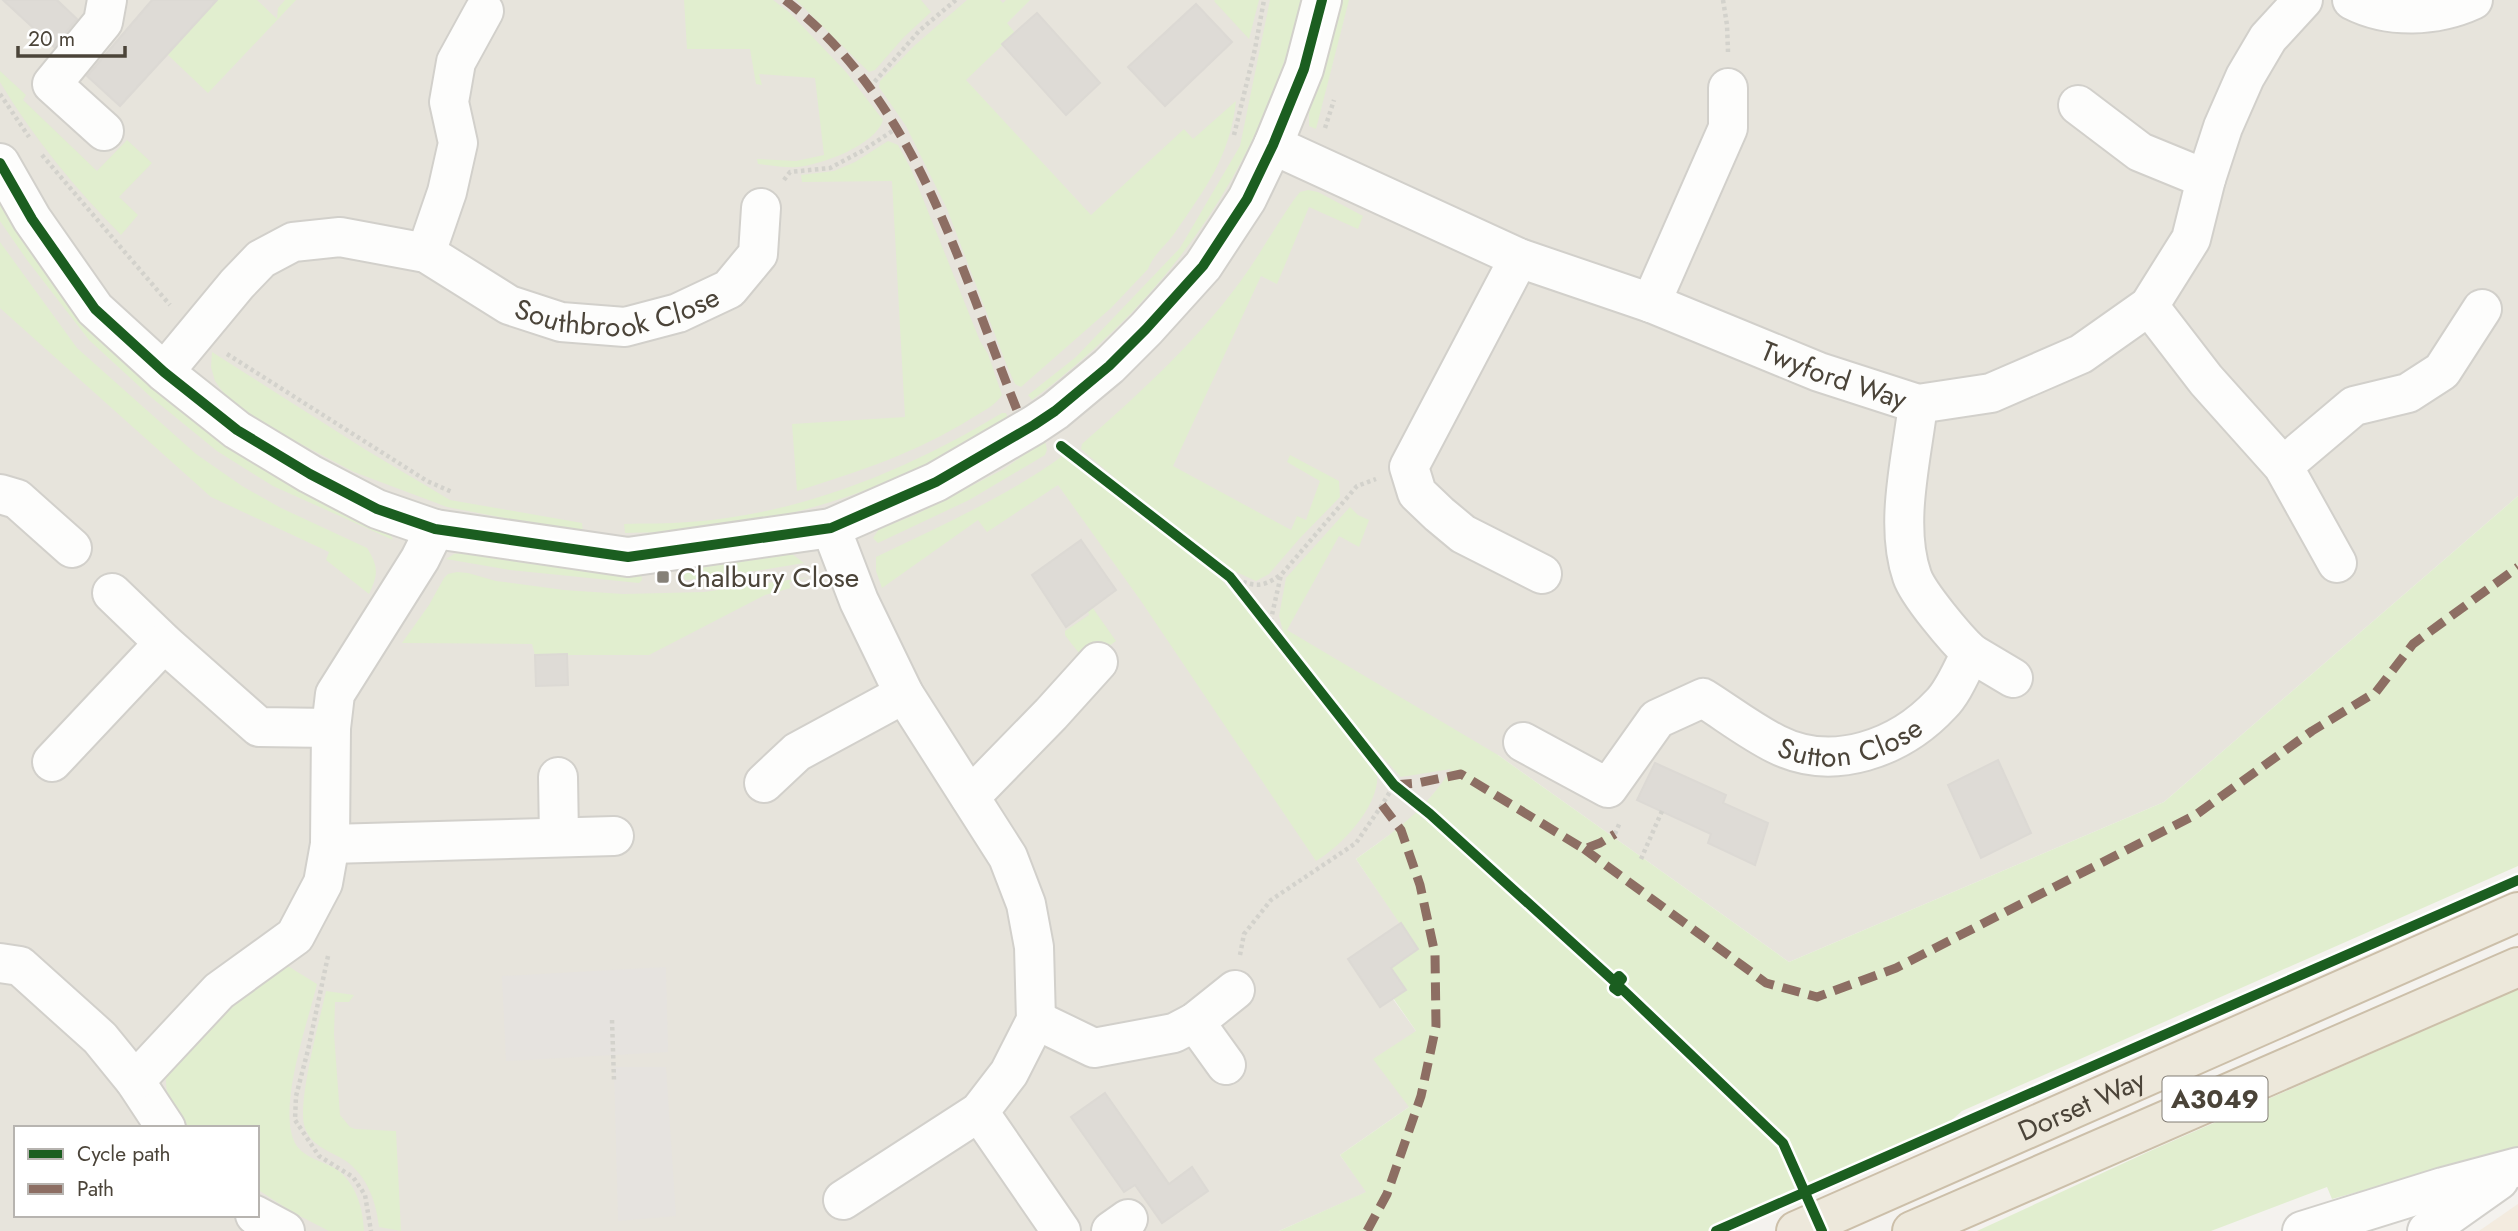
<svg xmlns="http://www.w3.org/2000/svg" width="2518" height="1231" viewBox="0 0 2518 1231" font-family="Jost,sans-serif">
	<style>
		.residential { fill: #e7e4dc; fill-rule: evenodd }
		.commercial { fill: #f3ebdf }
		.green { fill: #e1eecf }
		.parking { fill: #e6e3df }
		.building { fill: #dedbd6; stroke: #dcd9d4; stroke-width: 2 }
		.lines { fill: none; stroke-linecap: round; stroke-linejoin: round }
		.minor-casing { stroke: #d2d0cb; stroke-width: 42 }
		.highway-casing { stroke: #ccbfa9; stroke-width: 42 }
		.path { stroke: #d3d2cc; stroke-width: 4.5; stroke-dasharray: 3.5 3.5; stroke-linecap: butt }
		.minor { stroke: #fdfdfc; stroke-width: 38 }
		.highway { stroke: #ede8db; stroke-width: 38 }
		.quiet { stroke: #8d6e63; stroke-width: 9; stroke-dasharray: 18 9; stroke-linecap: butt }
		.cycleway-casing { stroke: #fff; stroke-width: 15 }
		.cycleway { stroke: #1b5e20; stroke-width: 10 }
		.poi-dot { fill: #868178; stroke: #fff; stroke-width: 2.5 }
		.labels { text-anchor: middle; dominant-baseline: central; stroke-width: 5; stroke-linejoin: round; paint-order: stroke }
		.shield { fill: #fff; stroke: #817c74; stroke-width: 2 }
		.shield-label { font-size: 26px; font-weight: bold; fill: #4b4439 }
		.street-label { font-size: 28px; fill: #4b4439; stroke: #fff }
		.poi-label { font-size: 28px; fill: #4b4439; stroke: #fff; text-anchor: start }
	</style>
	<rect width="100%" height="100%" fill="#f4f2ee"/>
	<path class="residential" d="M0,0H2518V496L2164,802L1789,962L1498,755L1452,769L1443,783L1413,818L1356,859L1418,949L1406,990L1393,999L1416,1031L1409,1107L1340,1155L1367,1192L1279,1231H0ZM16,1128H257V1215H16Z"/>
	<polygon class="commercial" points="2518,1204 2518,1231 2479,1231"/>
	<g class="green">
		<polygon points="217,0 257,0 277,19 278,8 285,0 296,0 208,93 167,54"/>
		<path d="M684,0H773L789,12L846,72L883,120C876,145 821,165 797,167C784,168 770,165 758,164L757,159L796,161L824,155L815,78L759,74L762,85L756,84L750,49H687Z"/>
		<polygon points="796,0 921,0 931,12 904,37 875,70 869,72"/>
		<path d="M967,0H1000L1003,3L1006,0H1030L1007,23L1015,33L966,80L1091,215L1184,129L1193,139L1236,101C1230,157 1205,189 1174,234C1166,245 1153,255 1148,269L1111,308L1021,387L1015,384L1007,366L947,209L906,126L879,87L880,81L914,46Z"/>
		<polygon points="1259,0 1249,39 1214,1 1215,0"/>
		<path d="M1270,0H1302C1261,168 1170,297 1032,400L1028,395L1076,357L1180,248L1240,146Z"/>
		<polygon points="1342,0 1349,0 1316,129 1309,126 1309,112"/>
		<path d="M0,71L26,95L23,100L97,171L127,140L152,163L119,197L138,215L121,235C75,188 34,139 0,82Z"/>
		<path d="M888,141L898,145L911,169L980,341L988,354L1002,395C995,406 983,411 972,418C918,452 858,472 797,491L792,424L905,417L892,181L802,182L801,175L834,171L855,162Z"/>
		<path d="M1308,190L1318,192L1363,216L1358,229L1309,207L1277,284L1261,276L1173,466L1291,530L1297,516L1306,520L1320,481L1287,462L1290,455L1339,481L1340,497L1300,538L1269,574L1256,581L1234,571L1156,513L1081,449L1082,444C1139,394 1195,343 1240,282C1259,256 1275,227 1293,201L1300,192Z"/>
		<polygon points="0,196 223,441 278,477 388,530 393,540 273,486 217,451 152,398 89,340 27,260 0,221"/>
		<path d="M0,242L77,348L196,454L242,486L281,508L367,548C379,567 378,575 369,594L326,560L329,552L211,497L0,308Z"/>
		<polygon points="212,352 366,450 450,500 582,523 583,533 447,507 354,472 263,424 228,399 215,381 211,367"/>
		<path d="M1002,413H1006L1008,419C912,480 808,518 695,530C672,533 648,532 625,533L624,524C646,523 668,524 689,522C801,514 906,471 1002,413Z"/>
		<polygon points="1045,440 1047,450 1045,455 969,500 878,543 873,538 879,529 915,515 1004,469"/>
		<path d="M1064,455L1217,575L1273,638L1377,773C1381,804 1342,846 1316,861L1141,601L1058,485L987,532L978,520L882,588L876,571V557C940,526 1006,497 1064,455Z"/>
		<path d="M2518,496V866L1962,1111L1935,1135L1716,1231H1279L1366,1192L1340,1155L1409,1107L1373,1059L1416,1031L1393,998L1406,989L1391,968L1417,949L1356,859C1394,832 1426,810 1451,769L1401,777L1337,708L1284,635L1279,616L1286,578L1350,507L1358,515L1369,520L1359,547L1339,536L1287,630L1498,755L1789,962L2164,802Z"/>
		<polygon points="466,552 641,571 642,580 639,583 510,570 446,559 454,554"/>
		<polygon points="792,554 804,563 719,577 685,580 683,570"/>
		<polygon points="457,572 468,573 496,581 564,590 623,594 704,592 809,577 789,582 791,588 765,595 649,655 535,655 532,644 402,643 429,605 444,578 448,574"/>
		<path d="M1092,607L1116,641C1086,662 1088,666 1065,635V631L1089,615L1088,611Z"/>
		<path d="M286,965L317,984C308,1022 277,1108 295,1143C303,1158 323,1161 336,1169C356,1183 363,1208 364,1231H329L292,1212L257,1189V1128H186C175,1116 165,1096 166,1079C167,1052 263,984 286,965Z"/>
		<polygon points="2518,989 2518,1148 2332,1199 2327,1187 2211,1231 1977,1231 2150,1151"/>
		<path d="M326,991L354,995L349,1002H335L334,1034L340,1115L350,1127L355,1129L396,1131L401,1231L379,1227C376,1202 368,1177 346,1161C331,1151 313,1148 305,1128C296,1106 320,1019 326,991Z"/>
	</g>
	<g class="parking">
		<polygon points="666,967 668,1052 506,1061 502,976"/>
		<polygon points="614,1067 666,1067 676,1216 618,1221"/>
	</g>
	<g class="building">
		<polygon points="3,0 57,0 77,19 54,47"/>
		<polygon points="152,0 217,0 120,106 87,76"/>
		<polygon points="1196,4 1232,42 1165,106 1128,67"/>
		<polygon points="1037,13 1100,83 1066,115 1002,44"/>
		<polygon points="1081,540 1116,590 1066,627 1032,575"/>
		<polygon points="567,654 568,685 536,686 535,655"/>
		<polygon points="1998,760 2031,833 1981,858 1948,785"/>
		<polygon points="1655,763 1726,795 1723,803 1768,823 1755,865 1708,843 1711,834 1637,800"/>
		<polygon points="1401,923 1418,949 1391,968 1406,990 1380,1007 1348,959"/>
		<polygon points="1105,1093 1169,1184 1192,1167 1208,1191 1162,1223 1135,1185 1124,1192 1071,1117"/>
	</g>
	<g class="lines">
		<g class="minor-casing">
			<g id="minor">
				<path d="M2352,0C2389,19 2436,17 2473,0"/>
				<polyline points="2078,105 2140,152 2206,179"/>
				<polyline points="104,131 52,84 103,22 107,0"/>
				<path id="s1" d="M1273,145L1519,258L1651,303L1819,372L1918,404L1991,393L2081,354L2149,306L2191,239L2206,179L2223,127L2245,77L2268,38L2303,0"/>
				<polyline points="0,163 32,219 95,309 164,372 237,430 310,474 377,509 435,529 628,557 831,528 936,482 1034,425 1055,411 1109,366 1146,329 1203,266 1247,199 1273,145 1304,69 1322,0"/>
				<polyline points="426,253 447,192 458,143 449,102 456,62 484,11"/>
				<polyline points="1519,258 1409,467 1417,493 1439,514 1463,534 1542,574"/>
				<polyline points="1651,303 1728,128 1728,88"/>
				<polyline points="2149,306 2206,380 2283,466 2337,563"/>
				<path id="s2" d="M164,372L237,284L261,259L293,242L340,237L426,253L509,305L561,322L625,327L678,313L729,289L758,254L761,208"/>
				<polyline points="2283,466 2354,406 2408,393 2442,371 2482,309"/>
				<polyline points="0,494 17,499 72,548"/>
				<polyline points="831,528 859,601 904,694 1008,857 1026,904 1034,947 1036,1020 1009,1073 979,1112 843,1200"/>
				<polyline points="112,593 164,643 259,727 331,728"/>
				<polyline points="1971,653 2013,678"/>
				<path id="s3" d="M1523,742L1608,788L1657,719L1703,698C1727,713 1750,731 1776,744C1833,773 1900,748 1941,704C1954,691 1962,669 1971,653C1956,639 1918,594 1912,576C1894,524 1912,457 1918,404"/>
				<polyline points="52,762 164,643"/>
				<polyline points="558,777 559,837"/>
				<polyline points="764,783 797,752 904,694"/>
				<polyline points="970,797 1051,714 1098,662"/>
				<polyline points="330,844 614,836"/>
				<polyline points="0,963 20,966 100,1038 135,1081 166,1128"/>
				<polyline points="1036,1020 1094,1048 1174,1033 1195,1022 1235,990"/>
				<polyline points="1195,1022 1226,1065"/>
				<polyline points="135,1081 219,991 295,936 323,883 330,844 331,728 335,694 420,559 435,529"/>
				<polyline points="979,1112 1061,1231"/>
				<polyline points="255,1215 285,1231"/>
				<polyline points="1111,1231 1128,1219"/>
				<polyline points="2302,1231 2443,1187 2518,1167"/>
				<polyline points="2427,1231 2499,1180"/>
			</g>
		</g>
		<g class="highway-casing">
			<g id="highway">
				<path id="s4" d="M1796,1231L2518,912"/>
				<polyline points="1912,1231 2518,967"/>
			</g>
		</g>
		<g class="path">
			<polyline points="1723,0 1727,25 1728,52"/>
			<polyline points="870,87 920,30 956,0"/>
			<polyline points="0,94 29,137"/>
			<polyline points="1325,128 1334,100"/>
			<polyline points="1234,135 1255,49 1264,0"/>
			<polyline points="42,155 170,305"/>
			<polyline points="784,180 790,172 830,168 862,151 897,128"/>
			<polyline points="227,354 427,481 452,492"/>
			<path d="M1230,577C1252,585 1260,590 1280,575"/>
			<polyline points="1269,628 1281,575 1357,486 1376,479"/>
			<polyline points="1615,834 1620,822"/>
			<polyline points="1641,859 1662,811"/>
			<polyline points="1240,955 1244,934 1271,900 1356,843 1382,805 1394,785"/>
			<polyline points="328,956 308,1050 296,1096 295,1120 319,1156 353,1177 365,1195 371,1231"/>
			<polyline points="612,1020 614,1080"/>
		</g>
		<use href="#minor" class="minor"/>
		<use href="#highway" class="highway"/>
		<g class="quiet">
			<path d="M785,0C916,100 958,263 1017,410"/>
			<polyline points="1394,785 1418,783 1461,774 1584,849 1600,843 1615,834"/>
			<polyline points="1584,849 1766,983 1817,997 1896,968 2197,814 2312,731 2376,692 2413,644 2518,567"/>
			<polyline points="1367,1231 1387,1194 1421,1096 1436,1026 1435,954 1420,885 1401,830 1382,805"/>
		</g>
		<g class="cycleway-casing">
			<g id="cycleway">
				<polyline points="0,163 32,219 95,309 164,372 237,430 310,474 377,509 435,529 628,557 831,528 936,482 1034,425 1055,411 1109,366 1146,329 1203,266 1247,199 1273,145 1304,69 1322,0"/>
				<polyline points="1061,446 1230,577 1394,785 1430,814 1614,981 1619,976 1622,979 1614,988 1618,991 1621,988 1783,1143 1822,1231"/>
				<polyline points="1716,1231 2518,880"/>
			</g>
		</g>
		<use href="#cycleway" class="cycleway"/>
	</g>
	<rect class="poi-dot" x="656" y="570" width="14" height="14" rx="3.5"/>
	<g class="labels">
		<rect class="shield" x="2162.5" y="1076.5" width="105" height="45" rx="5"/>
		<g class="shield-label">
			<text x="2215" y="1099">A3049</text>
		</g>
		<g class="street-label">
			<text stroke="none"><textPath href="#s2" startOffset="530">Southbrook Close</textPath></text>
			<text stroke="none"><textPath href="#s1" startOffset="607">Twyford Way</textPath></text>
			<text stroke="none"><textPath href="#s3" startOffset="396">Sutton Close</textPath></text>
			<text stroke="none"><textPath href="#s4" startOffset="312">Dorset Way</textPath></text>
		</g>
		<g class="poi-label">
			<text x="677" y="577">Chalbury Close</text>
		</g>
	</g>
	<rect x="14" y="1126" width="245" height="91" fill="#ffffff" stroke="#b7b4b0" stroke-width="2"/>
	<rect x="28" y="1149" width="35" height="10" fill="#1b5e20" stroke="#b7b4b0" stroke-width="2"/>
	<text x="77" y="1161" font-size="21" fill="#4b4439">Cycle path</text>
	<rect x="28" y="1184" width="35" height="10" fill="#8d6e63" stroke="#b7b4b0" stroke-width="2"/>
	<text x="77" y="1196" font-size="21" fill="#4b4439">Path</text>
	<path d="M18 46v10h107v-10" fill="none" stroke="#4b4439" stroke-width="3.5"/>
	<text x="28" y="46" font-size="21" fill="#4b4439" stroke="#ffffff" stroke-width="5" paint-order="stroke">20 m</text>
</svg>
